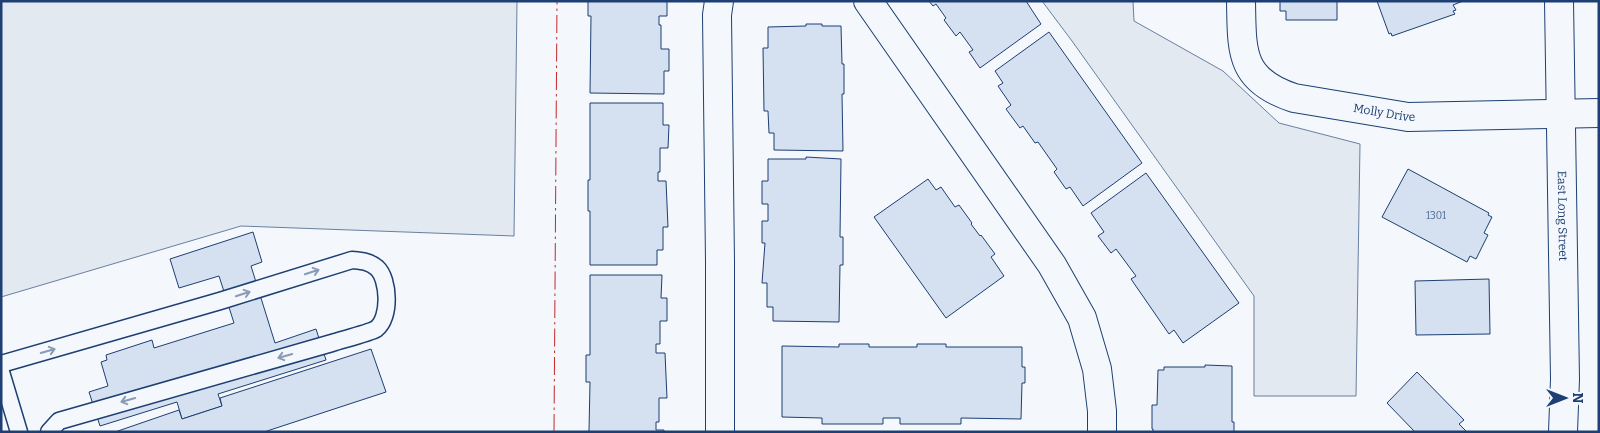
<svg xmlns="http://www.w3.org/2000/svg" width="1600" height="433" viewBox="0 0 1600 433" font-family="Bitter,serif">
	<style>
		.green { fill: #e3e9f0; stroke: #687fa3 }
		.building { fill: #d5e0f0; stroke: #1d3f73 }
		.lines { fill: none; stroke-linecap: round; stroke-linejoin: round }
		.service-casing { stroke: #1d3f73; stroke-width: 19 }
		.minor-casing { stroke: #1d3f73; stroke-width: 30 }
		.tertiary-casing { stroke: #1d3f73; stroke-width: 30 }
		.service { stroke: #f4f7fb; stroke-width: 16 }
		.minor { stroke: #f4f7fb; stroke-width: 28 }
		.tertiary { stroke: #f4f7fb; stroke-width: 28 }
		.power { stroke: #c62828; stroke-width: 1; stroke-dasharray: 18 4 2.5 4; stroke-linecap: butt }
		.oneway { stroke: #889bb7 }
		.labels { text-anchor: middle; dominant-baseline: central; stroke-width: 4; stroke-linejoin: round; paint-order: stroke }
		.number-label { font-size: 10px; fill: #4b6792 }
		.street-label { font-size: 12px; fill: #1d3f73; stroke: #f4f7fb }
	</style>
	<rect width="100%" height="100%" fill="#f4f7fb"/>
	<g class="green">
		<polygon points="1,1 517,1 514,236 241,226 1,297"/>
		<polygon points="1042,1 1133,1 1134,21 1223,71 1279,123 1360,144 1356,396 1254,396 1254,296 1072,41"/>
	</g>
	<g class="building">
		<polygon points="588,1 667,1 667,16 659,16 659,25 661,25 661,49 669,49 669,71 664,71 664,94 590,93 591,16 588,16"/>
		<polygon points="929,1 1026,1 1041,24 980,68 969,52 973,50 960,32 956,36 944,20 946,18 936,4 933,6"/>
		<polygon points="1280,1 1337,1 1337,20 1286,20 1286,11 1280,11"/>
		<polygon points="1377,1 1463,1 1453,5 1456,10 1453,11 1455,14 1392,36 1391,33 1389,34"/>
		<polygon points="806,24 822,24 822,26 841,26 842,64 844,64 844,94 842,94 843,151 774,150 774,133 769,133 768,111 764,111 763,48 768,48 768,27 806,26"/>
		<polygon points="1049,32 1142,163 1083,206 1070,187 1066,189 1054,172 1057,169 1038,142 1035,143 1023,126 1020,128 1006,109 1011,105 998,86 1003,83 995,71"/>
		<polygon points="590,103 663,103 663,125 669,125 668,148 660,148 660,172 658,172 658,181 666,181 668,227 663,227 663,250 657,250 657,265 590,265 590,211 588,211 588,180 590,180"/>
		<polygon points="806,157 841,159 840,237 843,237 843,265 840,265 839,322 773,321 773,307 767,307 767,283 762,283 765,243 762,243 762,221 768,221 768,204 762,204 762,181 768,181 768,159 806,159"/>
		<polygon points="1408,169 1489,213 1488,215 1492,217 1484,233 1488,235 1476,259 1470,256 1467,262 1382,217"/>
		<polygon points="1146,173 1239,303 1183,343 1174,330 1169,334 1131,279 1136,276 1116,249 1111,253 1098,236 1104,232 1091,213"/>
		<polygon points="928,179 936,190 941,187 955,207 959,205 972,223 971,224 980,236 981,235 995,254 991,257 1004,276 946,318 874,217"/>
		<polygon points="253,232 262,262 251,266 275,343 316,329 326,360 218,394 222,406 182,419 177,402 100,426 89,392 108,386 101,362 107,360 106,355 152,340 154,348 234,323 219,276 179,288 170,259"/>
		<polygon points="590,275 662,275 661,298 667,298 667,321 660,321 660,344 656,344 656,353 665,353 667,398 659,398 659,422 656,422 656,430 664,430 664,432 586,432 589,431 590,382 586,382 586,355 590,355"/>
		<polygon points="1489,279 1490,334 1416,335 1415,281"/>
		<polygon points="839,344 869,344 869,347 917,347 917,344 946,344 946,347 1022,347 1022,367 1025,367 1025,383 1022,383 1021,419 961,418 961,424 900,424 900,418 883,418 883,424 822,424 822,418 782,417 782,346 839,347"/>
		<polygon points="371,349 386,392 264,432 115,432 179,410 182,419 222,406 220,398"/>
		<polygon points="1205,365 1232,366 1232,422 1234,422 1234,432 1153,432 1153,429 1152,429 1152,405 1157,405 1158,370 1164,370 1164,367 1205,367"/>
		<polygon points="1417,372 1464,420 1459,424 1467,432 1415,432 1387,403"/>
	</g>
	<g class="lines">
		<g class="service-casing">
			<g id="service">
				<path d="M1,364L220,301L352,260C361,261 369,261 377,268C389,279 391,318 376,329C369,333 341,340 332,343L59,421L49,432"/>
				<polyline points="1,372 19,432"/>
			</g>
		</g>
		<g class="minor-casing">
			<g id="minor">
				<polyline points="719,1 717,15 720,262 720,432"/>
				<polyline points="868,1 1052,265 1082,318 1097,369 1102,411 1102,432"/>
				<path id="s1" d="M1241,1C1242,51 1239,80 1294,98L1408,117L1599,113"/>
			</g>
		</g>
		<g class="tertiary-casing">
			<g id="tertiary">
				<path id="s2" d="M1559,1L1565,379L1563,432"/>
			</g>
		</g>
		<use href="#service" class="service"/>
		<use href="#minor" class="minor"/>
		<use href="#tertiary" class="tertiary"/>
		<polyline class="power" points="554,432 557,1"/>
	</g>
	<defs><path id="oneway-shaft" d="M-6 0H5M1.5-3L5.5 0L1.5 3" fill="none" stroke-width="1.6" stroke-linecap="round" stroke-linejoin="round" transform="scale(1.25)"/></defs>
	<g class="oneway">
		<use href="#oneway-shaft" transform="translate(312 272) rotate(-18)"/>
		<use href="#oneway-shaft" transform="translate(243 294) rotate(-18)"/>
		<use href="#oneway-shaft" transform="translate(48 351) rotate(-16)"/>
		<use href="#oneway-shaft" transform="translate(285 356) rotate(164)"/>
		<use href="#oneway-shaft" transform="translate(128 400) rotate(164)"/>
	</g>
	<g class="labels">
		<g class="number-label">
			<text x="1436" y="216">1301</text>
		</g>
		<g class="street-label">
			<text stroke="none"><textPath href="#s1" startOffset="214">Molly Drive</textPath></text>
			<text stroke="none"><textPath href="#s2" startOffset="215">East Long Street</textPath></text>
		</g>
	</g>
	<rect width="1600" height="433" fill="none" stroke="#1d3f73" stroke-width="5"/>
	<g transform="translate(1565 398) rotate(90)" stroke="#f4f7fb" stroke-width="4" paint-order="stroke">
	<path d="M0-4L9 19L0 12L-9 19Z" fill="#1d3f73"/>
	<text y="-8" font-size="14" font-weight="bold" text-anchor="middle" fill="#1d3f73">N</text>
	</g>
</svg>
